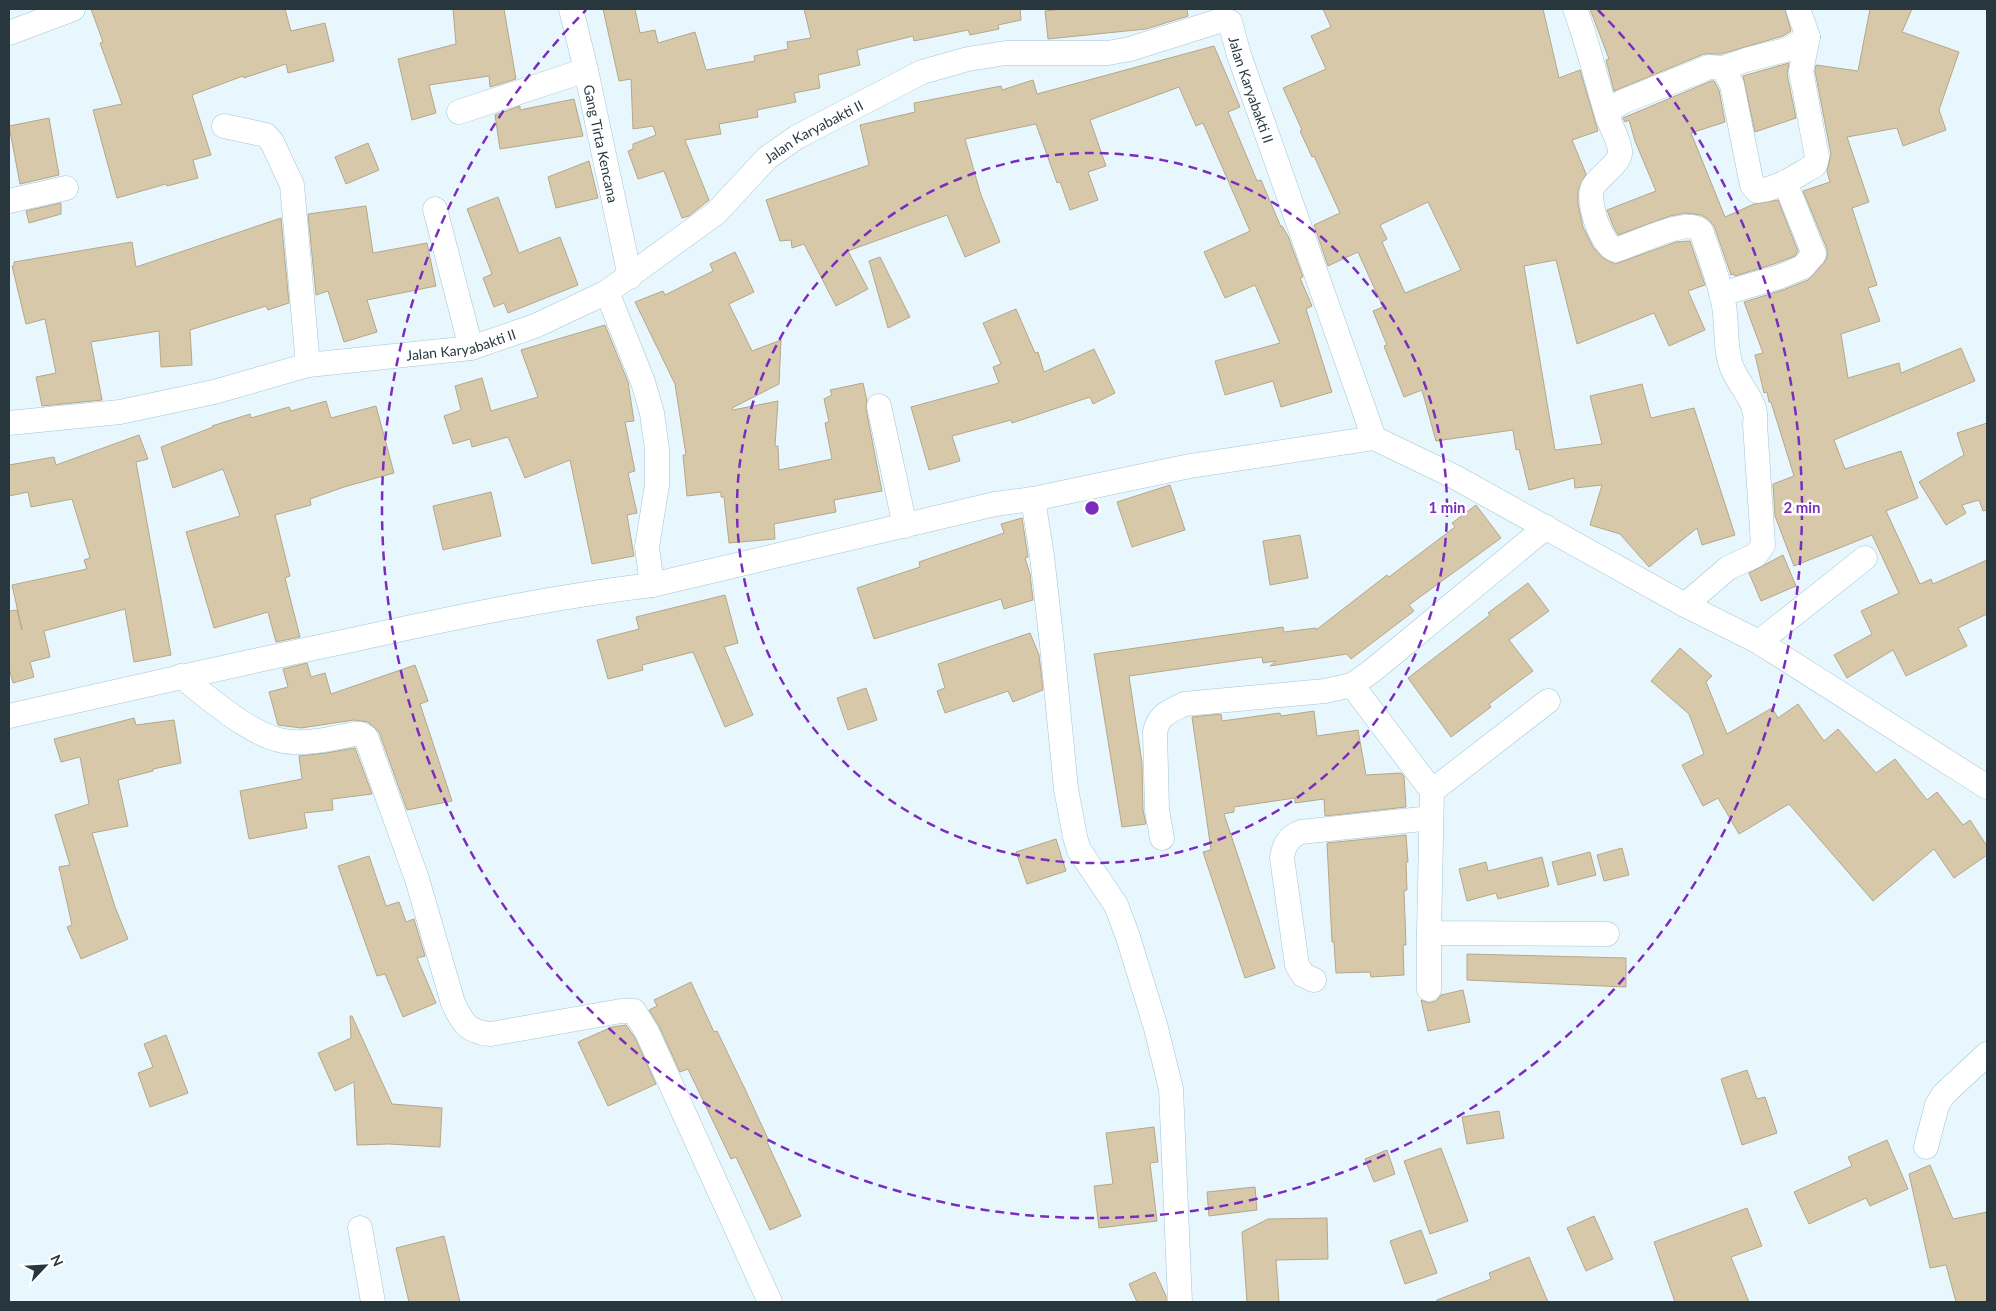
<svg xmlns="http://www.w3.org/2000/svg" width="1996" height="1311" viewBox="0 0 1996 1311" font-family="Lato,sans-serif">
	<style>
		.building { fill: #d7c8a9; stroke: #b5a789; fill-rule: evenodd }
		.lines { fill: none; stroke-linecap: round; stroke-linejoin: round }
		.street-casing { stroke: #a1c6d5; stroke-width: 25 }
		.street { stroke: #fff; stroke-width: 24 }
		.ring { fill: none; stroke: #7b2cbf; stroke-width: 2.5; stroke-dasharray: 9 6 }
		.labels { text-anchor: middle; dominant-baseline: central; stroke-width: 5; stroke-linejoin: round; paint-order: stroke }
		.street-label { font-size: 14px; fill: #28373d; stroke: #fff }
		.centre { fill: #7b2cbf; stroke: #fff; stroke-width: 2.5 }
		.ring-label { font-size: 15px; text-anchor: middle; font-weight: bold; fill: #7b2cbf; stroke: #fff; stroke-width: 5; stroke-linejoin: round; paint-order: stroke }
	</style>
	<rect width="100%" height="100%" fill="#e8f7fd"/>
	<g class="building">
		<polygon points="91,9 285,9 291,31 325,23 334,61 288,73 286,64 244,78 243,76 192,95 211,155 193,160 198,178 167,186 166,184 117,198 93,110 122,104 100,43 103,42"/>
		<polygon points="453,9 504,9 516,79 490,87 489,76 429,85 436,113 412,120 398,59 456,44"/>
		<polygon points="603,9 635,9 640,33 655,30 658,43 695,32 706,70 755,61 754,56 788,49 787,42 811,38 804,9 1020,9 1021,20 998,25 999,29 970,35 968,30 914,41 913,36 857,50 860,65 818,75 820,88 794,93 796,102 757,110 758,117 719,124 721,134 685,140 709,200 689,216 682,218 664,171 638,179 628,151 633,149 633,144 656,135 653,126 633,129 631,79 619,81"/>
		<polygon points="1063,9 1187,9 1188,16 1146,29 1048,39 1045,11"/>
		<path d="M1323,9H1543L1559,78L1580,70L1598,131L1572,140L1586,174L1578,190V204L1583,227L1593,247L1603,258L1615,264L1676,242L1690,241L1705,285L1688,291L1705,330L1669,346L1654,313L1577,344L1556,260L1524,266L1555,450L1602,444L1590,396L1642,384L1651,418L1694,408L1735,535L1702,545L1697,528L1649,567L1620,534L1590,525L1602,485L1575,488L1574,478L1529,490L1519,449L1516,450L1513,430L1436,441L1422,390L1404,397L1384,346L1387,345L1373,311L1383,307L1358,252L1328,266L1314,225L1340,213L1314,156L1312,157L1300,131L1302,130L1283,88L1326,69L1311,36L1331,27ZM1428,202L1461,270L1405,293L1382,242L1387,239L1380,225Z"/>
		<polygon points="1590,9 1785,9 1791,31 1783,36 1721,54 1704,54 1614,91 1606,60 1609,59"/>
		<polygon points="1870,9 1912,9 1902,32 1959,52 1939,110 1946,130 1903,146 1897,128 1847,137 1869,202 1852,208 1877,285 1868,288 1880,321 1841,334 1848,378 1899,363 1901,373 1961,348 1975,381 1834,440 1845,469 1901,451 1918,498 1886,511 1920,584 1931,579 1933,584 1987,560 1987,614 1958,628 1967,646 1906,676 1893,650 1847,678 1834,655 1872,634 1861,611 1899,593 1872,535 1794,566 1775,516 1773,484 1794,476 1771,402 1769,402 1767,392 1764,393 1755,355 1763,353 1744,302 1783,290 1808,280 1824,263 1827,257 1827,249 1803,191 1830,182 1827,171 1831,154 1815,71 1816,65 1858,71"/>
		<polygon points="1214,46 1240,107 1228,112 1257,181 1261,180 1281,227 1282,226 1288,236 1303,277 1300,278 1312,306 1306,309 1332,392 1281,407 1273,381 1225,395 1215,361 1280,343 1255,285 1225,298 1204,252 1250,231 1203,123 1196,126 1179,87 1090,120 1106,166 1088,172 1098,200 1070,210 1060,182 1057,183 1036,124 965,139 981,195 1000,242 965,257 947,215 848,251 868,289 836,306 804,244 792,248 791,240 780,241 766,200 869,165 860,125 915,112 914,103 1001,86 1002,90 1033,80 1037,94"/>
		<polygon points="1789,63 1787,74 1796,118 1755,132 1743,76"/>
		<polygon points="1711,81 1714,81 1719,90 1725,122 1691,133 1725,217 1754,204 1778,200 1798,251 1795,256 1774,264 1735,276 1734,274 1731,275 1714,226 1708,219 1701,215 1685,213 1670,216 1618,235 1613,226 1607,210 1656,191 1635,141 1629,120 1625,122 1623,118"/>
		<polygon points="574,99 583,136 500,149 495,115 520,106 520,110"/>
		<polygon points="49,118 59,175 20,184 9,126"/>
		<polygon points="368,143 379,170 346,184 335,157"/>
		<polygon points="589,161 598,198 556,208 548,177"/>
		<polygon points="498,197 519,253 560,237 578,285 508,313 504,303 494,307 483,278 492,274 467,209"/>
		<polygon points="61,203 61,214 29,223 26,211"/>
		<polygon points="366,206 373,253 427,243 436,286 367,300 377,332 344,342 328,291 316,295 308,214"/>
		<polygon points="281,218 289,303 268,310 266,306 190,330 192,365 161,367 159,331 91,342 102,400 42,406 36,377 56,373 45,319 26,324 12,266 14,266 14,262 132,242 136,267"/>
		<polygon points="735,252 754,292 729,304 752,351 781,340 779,384 732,408 733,410 778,401 775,446 778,446 779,470 832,459 825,423 829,422 824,399 832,395 830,390 863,383 867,401 866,409 882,491 834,500 836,512 774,524 775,539 729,543 724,497 721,497 721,492 687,496 683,455 686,455 675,384 635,302 663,291 665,295 713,271 710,264"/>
		<polygon points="880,257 910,317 888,328 869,261"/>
		<polygon points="1016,309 1035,353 1038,352 1044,372 1094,349 1115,393 1093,404 1090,397 1012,423 1011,420 952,436 960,461 929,470 911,407 999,383 993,367 1001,364 983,323"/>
		<polygon points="605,325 628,382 634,421 625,422 635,471 628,473 637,513 627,515 634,556 592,564 570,460 525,478 508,437 472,447 470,439 453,444 444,416 461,410 455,386 482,378 491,411 538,397 521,350"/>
		<polygon points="326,401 331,418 376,406 394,473 344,487 310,499 311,505 275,515 290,576 285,578 300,637 276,642 268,612 214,628 186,532 240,516 223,469 173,488 161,447 213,427 212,426 250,414 251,418 289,407 291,411"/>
		<polygon points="1987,423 1987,510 1983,511 1979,500 1962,505 1966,513 1946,525 1919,482 1964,455 1957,433"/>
		<polygon points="139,435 148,459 136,462 171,655 134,662 125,609 44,631 50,657 30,662 34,677 13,683 9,668 9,611 17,610 22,630 12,585 87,569 84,560 90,558 72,499 31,507 28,492 9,496 9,465 54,457 56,465"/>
		<polygon points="1170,485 1185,530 1132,547 1117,502"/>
		<polygon points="491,492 501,536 443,550 433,506"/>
		<polygon points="1476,505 1501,538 1409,605 1414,611 1351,659 1347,654 1270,666 1276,661 1263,663 1262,657 1129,676 1142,763 1143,810 1146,824 1122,827 1094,654 1283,627 1284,632 1316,628 1316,630 1387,575 1389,577 1455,527 1452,523"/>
		<polygon points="1022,518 1028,557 1025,558 1030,574 1033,600 1004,609 1001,599 874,639 857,588 920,567 919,562 1004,533 1001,524"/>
		<polygon points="1300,535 1308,578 1270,585 1263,541"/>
		<polygon points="1783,555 1796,586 1761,601 1749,573"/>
		<polygon points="1528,583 1549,611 1509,640 1533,671 1489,704 1491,707 1451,737 1408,678 1490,615 1488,613"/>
		<polygon points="725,595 738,643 724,647 753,715 725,727 693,652 642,665 643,670 608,679 597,640 639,629 636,617"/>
		<polygon points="1030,633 1039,655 1043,690 1013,702 1008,691 945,713 937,691 945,688 938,664"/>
		<polygon points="1680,648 1712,676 1706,682 1727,734 1772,708 1778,718 1798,704 1824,741 1838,729 1876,773 1895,759 1927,800 1937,792 1963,825 1970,820 1987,846 1987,855 1954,878 1934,849 1873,901 1789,804 1739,834 1718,798 1703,806 1682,765 1704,754 1689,714 1651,681"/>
		<polygon points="307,663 311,677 325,673 331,694 415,665 428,701 420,704 452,801 407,810 379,732 368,722 354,720 301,728 278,725 269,692 288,687 283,669"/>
		<polygon points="866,688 877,720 848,730 837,698"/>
		<polygon points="1314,711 1317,736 1358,730 1366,775 1401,773 1404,776 1406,807 1325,816 1324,799 1295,803 1295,798 1234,807 1234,812 1224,814 1275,968 1245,978 1203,852 1211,850 1192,717 1221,714 1222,721 1280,713 1281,716"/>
		<polygon points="134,718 136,725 174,720 181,763 153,769 153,771 118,780 128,826 92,833 115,907 128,939 81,959 67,927 72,925 59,867 70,865 55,815 89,804 80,757 61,762 54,739"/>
		<polygon points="355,748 372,794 332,799 333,810 304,813 307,828 249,839 240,791 302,779 299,756 326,753"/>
		<polygon points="1406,835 1408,862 1406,862 1407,890 1404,891 1406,945 1403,945 1404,975 1371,977 1370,972 1336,973 1334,942 1332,942 1327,843"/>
		<polygon points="1056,839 1066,871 1027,884 1016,852"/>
		<polygon points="1622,848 1629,875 1604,881 1597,855"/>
		<polygon points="1590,852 1596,875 1558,885 1552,862"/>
		<polygon points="369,856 386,906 399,902 406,922 414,919 425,956 417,958 436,1003 403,1017 385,974 377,976 338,866"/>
		<polygon points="1542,857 1549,886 1498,899 1496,893 1467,901 1459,869 1486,862 1488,871"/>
		<polygon points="1467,954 1626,958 1626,987 1467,980"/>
		<polygon points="691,982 714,1032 717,1031 744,1087 769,1141 767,1142 801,1216 770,1230 736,1157 731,1159 688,1069 680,1072 659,1026 649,1010 657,1006 654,1000"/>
		<polygon points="1463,990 1470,1022 1428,1031 1421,1000 1429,1003 1436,1001 1441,995"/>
		<polygon points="350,1016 352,1016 392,1104 442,1108 440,1147 389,1144 357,1145 354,1082 335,1091 318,1053 351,1038"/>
		<polygon points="626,1025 635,1038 656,1084 608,1106 578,1042 612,1027"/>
		<polygon points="166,1035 188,1093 150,1107 138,1073 153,1067 144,1044"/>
		<polygon points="1747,1070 1757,1099 1765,1097 1777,1133 1742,1145 1721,1079"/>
		<polygon points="1499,1111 1504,1138 1467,1144 1462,1117"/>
		<polygon points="1154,1127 1158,1162 1150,1163 1157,1221 1099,1228 1094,1186 1113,1184 1106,1133"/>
		<polygon points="1887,1140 1908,1189 1870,1206 1866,1198 1809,1224 1794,1192 1852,1166 1848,1157"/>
		<polygon points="1441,1148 1468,1221 1430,1234 1404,1161"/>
		<polygon points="1387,1150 1395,1174 1374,1182 1365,1159"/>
		<polygon points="1930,1165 1953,1219 1987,1212 1987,1302 1956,1302 1946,1265 1930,1268 1909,1174"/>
		<polygon points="1255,1187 1257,1210 1209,1216 1207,1192"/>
		<polygon points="1747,1208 1762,1246 1731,1257 1749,1302 1675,1302 1654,1242"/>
		<polygon points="1594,1216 1613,1259 1586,1271 1567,1228"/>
		<polygon points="1327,1218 1328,1259 1276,1260 1279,1302 1247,1302 1242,1232 1268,1219"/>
		<polygon points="1421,1230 1437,1273 1405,1284 1390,1241"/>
		<polygon points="444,1236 460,1302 409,1302 396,1248"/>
		<polygon points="1529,1257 1548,1302 1437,1302 1437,1300 1491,1279 1489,1273"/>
		<polygon points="1155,1272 1166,1296 1166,1302 1137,1302 1129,1284"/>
	</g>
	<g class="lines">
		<g class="street-casing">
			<g id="street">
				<path id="s1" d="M571,9L586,70L630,277"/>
				<path d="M1575,9C1588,43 1596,80 1607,115C1611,127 1619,140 1620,151C1622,162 1599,176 1593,187C1586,200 1601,246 1616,250C1634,245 1687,216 1701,231C1709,254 1718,277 1723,301C1728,321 1724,342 1730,362C1736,385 1759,400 1755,424L1763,545L1756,555L1728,568L1685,605"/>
				<polyline points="9,33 73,9"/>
				<polyline points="1723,68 1746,60 1789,49 1808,37"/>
				<polyline points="459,112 586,70"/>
				<path d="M1608,118L1610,110L1622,102L1709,67L1723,68L1732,85L1752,185L1757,191C1779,189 1796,176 1815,165L1817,157L1801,71L1808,37L1798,9"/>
				<polyline points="224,126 266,135 272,142 292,185 308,365"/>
				<polyline points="9,201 66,188"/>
				<polyline points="435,209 471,348"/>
				<polyline points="607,292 643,382 652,413 657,449 657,485 647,547 652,585"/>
				<polyline points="1721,294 1779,277 1803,267 1814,254 1785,182"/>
				<polyline points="879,406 905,526"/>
				<path id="s2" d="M9,423L120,412L214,392L308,365L471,348L535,326L607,292L716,213L767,158L797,137L922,72L968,59L1006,53H1108L1130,49L1222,20L1230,22L1239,55L1374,438"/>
				<polyline points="1033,499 1042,556 1052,645 1066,789 1075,837 1079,850 1116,905 1128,937 1156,1028 1171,1089 1180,1302"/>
				<polyline points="1759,642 1865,558"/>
				<path d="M181,676C209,698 257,742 293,742C314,743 334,738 354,734H361L366,737L417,879L453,1003C463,1023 467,1032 491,1034L621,1011H634L647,1032L770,1302"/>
				<polyline points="1352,685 1432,791 1548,701"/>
				<path d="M9,716C123,690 237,664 352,640C451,618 551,597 652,585L995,504L1033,499L1190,466L1374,438L1453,476L1685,605L1759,642L1987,787"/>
				<polyline points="1432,791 1429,933 1607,934"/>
				<path d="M1162,838L1157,810L1155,732C1159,714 1169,712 1184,704L1325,691L1352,685L1372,671L1546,527"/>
				<path d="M1314,980L1303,975L1297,965L1282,858C1284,845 1288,837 1301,832L1431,818"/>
				<polyline points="1429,989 1429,933"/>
				<polyline points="1926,1147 1937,1105 1944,1094 1987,1054"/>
				<polyline points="360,1228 373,1302"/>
			</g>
		</g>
		<use href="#street" class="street"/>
	</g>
	<g class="ring">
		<circle cx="1092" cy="508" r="355"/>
		<path d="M1598 10A710 710 0 1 1 586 10"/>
	</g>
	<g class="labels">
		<g class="street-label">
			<text stroke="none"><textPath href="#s2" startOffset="1390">Jalan Karyabakti II</textPath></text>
			<text stroke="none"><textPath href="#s2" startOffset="880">Jalan Karyabakti II</textPath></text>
			<text stroke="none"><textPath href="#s1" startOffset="138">Gang Tirta Kencana</textPath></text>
			<text stroke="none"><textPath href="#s2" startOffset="460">Jalan Karyabakti II</textPath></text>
		</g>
	</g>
	<circle cx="1092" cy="508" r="8" class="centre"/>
	<g class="ring-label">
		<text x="1447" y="513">1 min</text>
		<text x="1802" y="513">2 min</text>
	</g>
	<rect width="1996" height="1311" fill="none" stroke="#28373d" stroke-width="20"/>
	<g transform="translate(45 1266) rotate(65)" stroke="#ffffff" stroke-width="4" paint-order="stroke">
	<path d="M0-4L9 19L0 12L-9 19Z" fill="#28373d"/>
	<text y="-8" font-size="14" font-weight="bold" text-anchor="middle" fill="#28373d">N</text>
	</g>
</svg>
